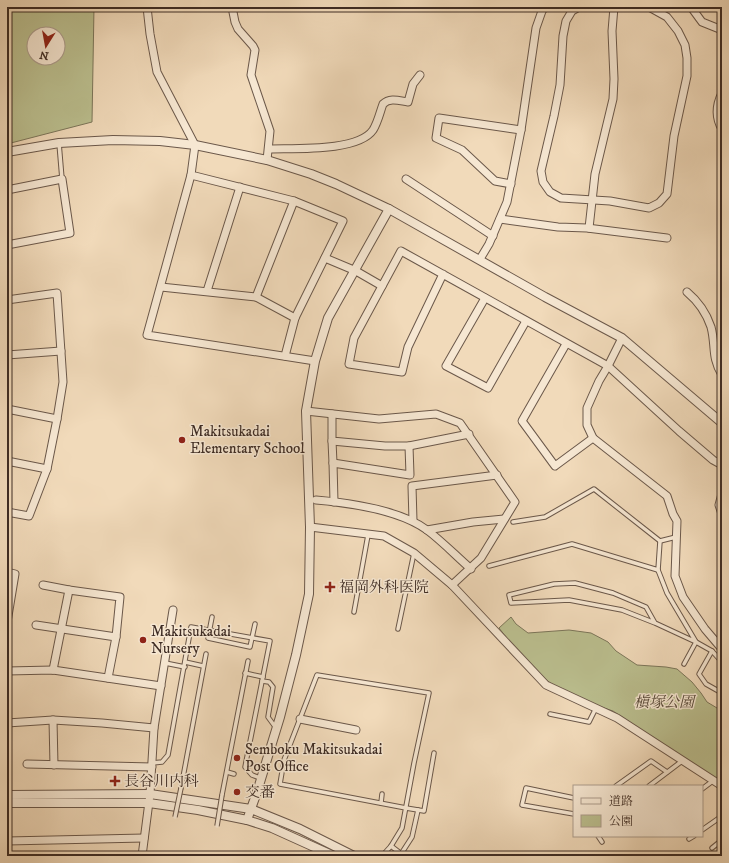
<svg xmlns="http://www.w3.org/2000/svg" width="729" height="863" viewBox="0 0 729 863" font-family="'IM FELL DW Pica','Noto Serif JP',serif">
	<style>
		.green { fill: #bbbf8f; stroke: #7c765a; fill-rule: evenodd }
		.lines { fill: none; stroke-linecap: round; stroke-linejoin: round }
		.service-casing { stroke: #6b584a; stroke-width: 5.5 }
		.minor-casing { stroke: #6b584a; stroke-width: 9 }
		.tertiary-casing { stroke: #6b584a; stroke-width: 10 }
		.service { stroke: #f6e7d2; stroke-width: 3.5 }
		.minor { stroke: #f6e7d2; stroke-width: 7 }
		.tertiary { stroke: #f6e7d2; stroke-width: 8 }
		.service-bridge-casing { stroke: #6b584a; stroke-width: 5.5; stroke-linecap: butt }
		.service-bridge { stroke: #f6e7d2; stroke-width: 3.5 }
		.poi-dot { fill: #8f2418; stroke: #f6e7d2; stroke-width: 1.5 }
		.labels { text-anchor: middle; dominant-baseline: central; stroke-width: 3; stroke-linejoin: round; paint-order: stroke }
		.poi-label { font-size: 15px; fill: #3e2c24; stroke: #f6e7d2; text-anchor: start }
		.park-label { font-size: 15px; font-style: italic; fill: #574939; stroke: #f6e7d2 }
	</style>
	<rect width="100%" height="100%" fill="#f1daba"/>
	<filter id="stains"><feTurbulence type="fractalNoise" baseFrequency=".005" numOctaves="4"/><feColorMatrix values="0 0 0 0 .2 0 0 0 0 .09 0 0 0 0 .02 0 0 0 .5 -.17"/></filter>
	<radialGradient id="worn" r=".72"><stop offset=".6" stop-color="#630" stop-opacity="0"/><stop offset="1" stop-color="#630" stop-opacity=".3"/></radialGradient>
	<g class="green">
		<path d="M7,7H94L92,122L7,144ZM34,34H58V58H34Z"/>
		<path d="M511,617L516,624L528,633L569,630L591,633L608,642L616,651L637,665L666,667L677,669L692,682L701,693L707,702L722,711V783L613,711C592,704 562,693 545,679C528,665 513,646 499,628Z"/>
	</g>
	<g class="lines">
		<g class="service-casing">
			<g id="service">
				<polyline points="59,143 62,179"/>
				<polyline points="513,522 545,517 594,489 660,541 676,537"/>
				<polyline points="489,566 572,544 658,570 660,541"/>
				<polyline points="354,612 368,535"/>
				<polyline points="212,617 208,638 250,647 255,624"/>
				<polyline points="655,623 622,610 569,600 511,603 509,595 554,584 575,583 613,593 646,607 655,623 696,642 667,593 658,570"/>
				<polyline points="398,629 414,553"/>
				<polyline points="712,651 699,674 706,684 722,693"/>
				<polyline points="185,662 203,666"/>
				<polyline points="165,663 185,667"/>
				<polyline points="684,664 696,642 712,651 722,662"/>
				<polyline points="245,673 263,677"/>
				<polyline points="262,681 269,682 273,687 268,717 276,728"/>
				<polyline points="550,714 589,722 596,708"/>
				<polyline points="152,763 162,762 168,755 191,627 270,641 245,767 252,775 260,778"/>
				<polyline points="227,772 234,774"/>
				<polyline points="616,786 651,761 667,772"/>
				<polyline points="649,786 682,761"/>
				<polyline points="181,788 206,654"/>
				<polyline points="702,789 714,780"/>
				<polyline points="222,795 248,661"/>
				<polyline points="574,798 526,788 522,805 574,814"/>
				<polyline points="381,803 382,794"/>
				<polyline points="702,830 722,816"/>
				<polyline points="598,836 602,842"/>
				<polyline points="689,839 694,836"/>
				<polyline points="391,846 402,828 414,763 429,693 317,675 284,760 280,784 406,808 424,811 434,753"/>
				<polyline points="712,848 722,840"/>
				<polyline points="401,854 412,837 418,810"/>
				<polyline points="382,856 391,846 404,856"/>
			</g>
		</g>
		<g class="minor-casing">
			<g id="minor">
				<polyline points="147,7 150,34 157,72 195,145 191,175 294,201 343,221 295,318 285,356"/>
				<polyline points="232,7 235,22 238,29 253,46 255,50 251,75 270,131 267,160"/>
				<polyline points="579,7 572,11 566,21 563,36 560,85 554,116 541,171 543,182 550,192 561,198 610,201 649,208 659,203 667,194 674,136 687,76 687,58 685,45 678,31 667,17 649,7"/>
				<polyline points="691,7 702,22 722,30"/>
				<path d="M722,93C716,105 715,117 722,129"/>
				<path d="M269,149C293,148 358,152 373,130C378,122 380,112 383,104C390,97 400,101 408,102L413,84L420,75"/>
				<polyline points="191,175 147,335 315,361"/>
				<polyline points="406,179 493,236"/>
				<polyline points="511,184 495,181 462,150 436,138 439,118 521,130"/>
				<polyline points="7,190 62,179 70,233 7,245"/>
				<polyline points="500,219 558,227 587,228 667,238"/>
				<polyline points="589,228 595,174 613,99 614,79 612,31 614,7"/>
				<polyline points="325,258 356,271 382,286"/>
				<polyline points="480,259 489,244 507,202 521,130 536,28 542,11 545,7"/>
				<polyline points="443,274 408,347 402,372 349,364 354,338 401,251 608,366 679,431 713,460 722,465"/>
				<polyline points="161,287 256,297 295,318"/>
				<polyline points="207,291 240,187"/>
				<path d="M687,292C699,302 706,312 711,327C716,346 711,357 722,375"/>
				<polyline points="256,297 294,201"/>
				<polyline points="485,298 446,366 488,388 526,321"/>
				<polyline points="7,300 57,293 63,382 57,419 47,469 29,516 7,512"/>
				<polyline points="622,338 608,366 599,381 587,408 587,425 593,438 667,496 673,514 677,521 675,576 683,597 705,629 722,649"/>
				<polyline points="566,344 522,421 555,466 593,438"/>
				<polyline points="7,355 61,351"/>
				<polyline points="7,409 57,419"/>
				<polyline points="306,411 379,419 436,414 460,423 515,502 481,558 452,585"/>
				<polyline points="332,414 332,441 385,446 409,446 410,475 333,463 334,502"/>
				<polyline points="332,441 333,463"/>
				<polyline points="409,446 469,434"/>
				<polyline points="7,461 47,469"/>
				<polyline points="722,494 719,505 722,514"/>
				<path d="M316,500C350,503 400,510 427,530C443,542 456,556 471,569"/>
				<polyline points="413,521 412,486 497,475"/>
				<polyline points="310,527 384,536 414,553 452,585 546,685 617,718 722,786"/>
				<polyline points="427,530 473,522 504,519"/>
				<polyline points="7,572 15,574 7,622"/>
				<polyline points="43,585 69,590"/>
				<polyline points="36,625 116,637 108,678"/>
				<polyline points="53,670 69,590 120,597 116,637"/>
				<polyline points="7,671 53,670 161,686"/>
				<polyline points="300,719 356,730"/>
				<polyline points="53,720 54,765"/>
				<polyline points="7,723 53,720 102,723 154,728"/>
				<polyline points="27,764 152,767"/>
				<polyline points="7,841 144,838"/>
				<polyline points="142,856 150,794 154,728 173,610"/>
			</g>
		</g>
		<g class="tertiary-casing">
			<g id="tertiary">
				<polyline points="7,152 59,143 113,140 160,141 195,145 267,160 311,174 336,184 389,209 545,297 622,338 722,423"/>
				<polyline points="7,795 150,794 251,809 300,829 354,856"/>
				<polyline points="7,803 149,803 198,810 247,820 272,828 334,856"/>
				<polyline points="247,820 257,792 280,717 296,655 309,594 310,527 306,411 315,361 328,318 389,209"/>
			</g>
		</g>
		<use href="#service" class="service"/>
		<use href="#minor" class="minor"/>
		<use href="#tertiary" class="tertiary"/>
		<g class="service-bridge-casing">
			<g id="service-bridge">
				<polyline points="175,817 181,788"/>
				<polyline points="217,826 222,795"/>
			</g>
		</g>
		<use href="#service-bridge" class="service-bridge"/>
	</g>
	<g class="poi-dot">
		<circle cx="182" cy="440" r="4"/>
		<path d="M328 581h4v4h4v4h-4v4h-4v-4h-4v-4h4z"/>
		<circle cx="143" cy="640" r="4"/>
		<circle cx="237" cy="758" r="4"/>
		<path d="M113 775h4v4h4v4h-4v4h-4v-4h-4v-4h4z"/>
		<circle cx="237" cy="792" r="4"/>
	</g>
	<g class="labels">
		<g class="poi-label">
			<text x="190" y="431">Makitsukadai<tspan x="190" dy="17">Elementary School</tspan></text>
			<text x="339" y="587">福岡外科医院</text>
			<text x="151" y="631">Makitsukadai<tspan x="151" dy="17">Nursery</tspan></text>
			<text x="245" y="749">Semboku Makitsukadai<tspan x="245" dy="17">Post Office</tspan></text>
			<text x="124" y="781">長谷川内科</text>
			<text x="245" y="792">交番</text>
		</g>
		<g class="park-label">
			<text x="664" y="702">槇塚公園</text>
		</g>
	</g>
	<rect width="729" height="863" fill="none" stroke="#f1daba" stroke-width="24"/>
	<rect x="8" y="8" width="713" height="847" fill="none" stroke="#3e2c24" stroke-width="2"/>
	<rect x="12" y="12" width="705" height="839" fill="none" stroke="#3e2c24"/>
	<rect x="573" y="785" width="130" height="52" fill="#f6e7d2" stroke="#ac9c8c"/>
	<rect x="581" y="798" width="20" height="6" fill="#f6e7d2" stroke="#ac9c8c"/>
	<text x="609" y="805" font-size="12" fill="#3e2c24">道路</text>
	<rect x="581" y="815" width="20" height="12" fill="#bbbf8f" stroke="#ac9c8c"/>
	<text x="609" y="825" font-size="12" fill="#3e2c24">公園</text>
	<g transform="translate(46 46) rotate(191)"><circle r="19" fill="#f6e7d2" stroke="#ac9c8c"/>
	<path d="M0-3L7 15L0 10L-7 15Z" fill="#8f2418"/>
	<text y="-6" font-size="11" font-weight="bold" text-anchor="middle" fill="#3e2c24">N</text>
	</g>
	<rect width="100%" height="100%" filter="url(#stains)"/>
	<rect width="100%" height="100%" fill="url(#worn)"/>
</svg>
